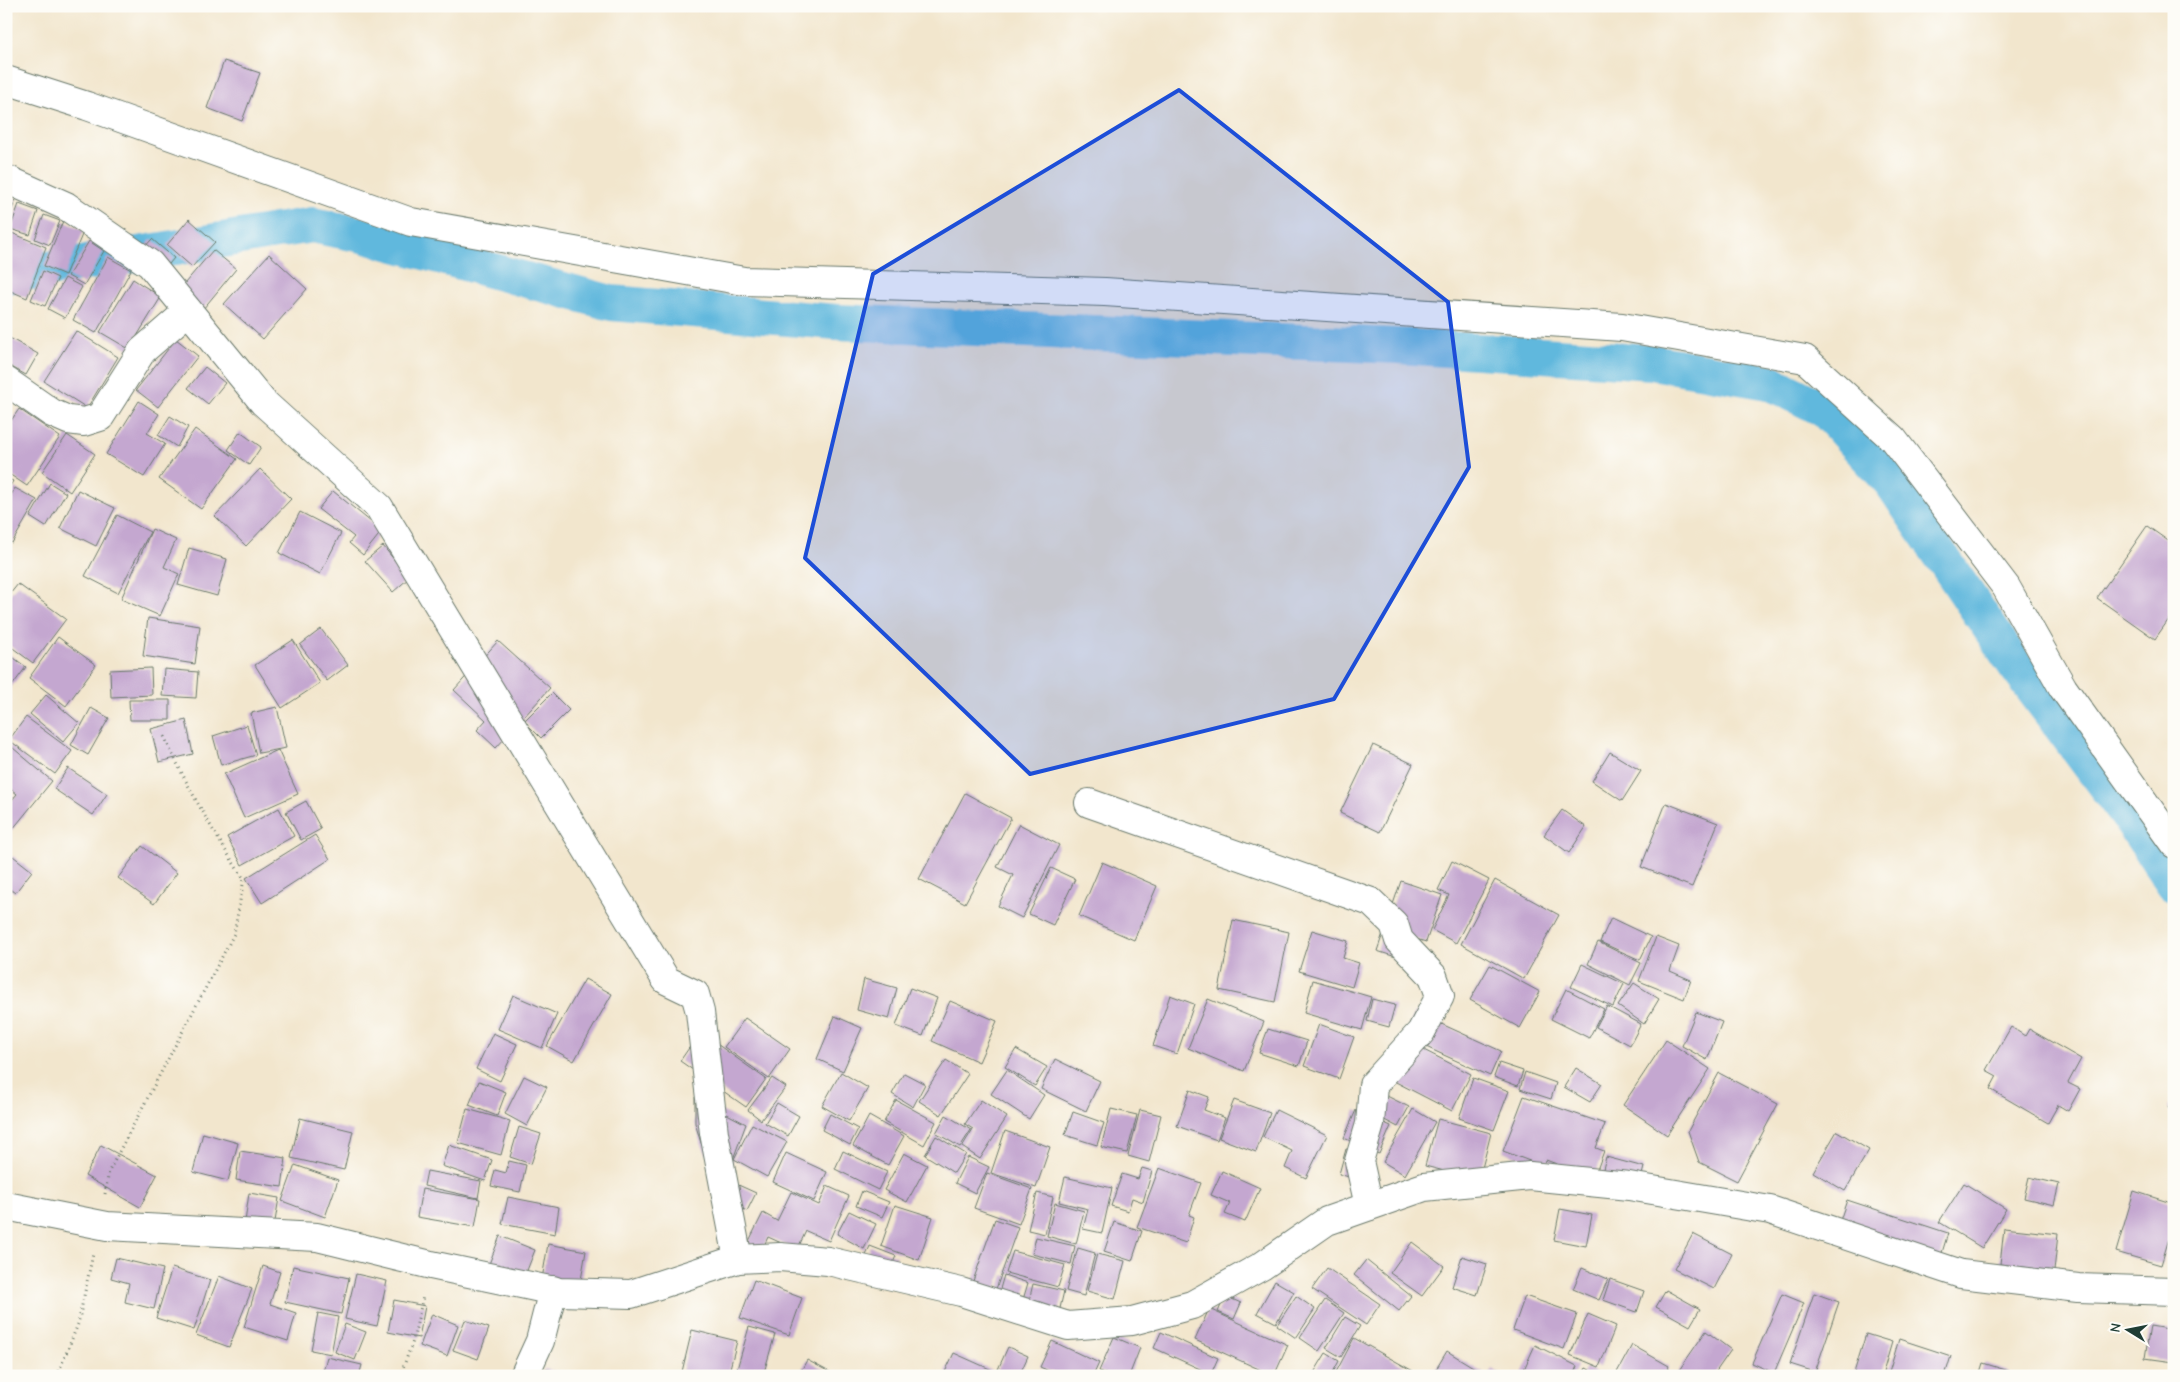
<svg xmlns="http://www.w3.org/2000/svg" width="2180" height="1382" viewBox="0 0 2180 1382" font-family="'Comic Neue',sans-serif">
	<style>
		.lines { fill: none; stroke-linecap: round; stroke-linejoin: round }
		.canal { stroke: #60b8dd; stroke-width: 36 }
		.building { fill: #c4a7d0 }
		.minor-casing { stroke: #69786a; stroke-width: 30 }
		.path { stroke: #69786a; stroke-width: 3; stroke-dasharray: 1 4; stroke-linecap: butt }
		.minor { stroke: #fff; stroke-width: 28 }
		.marked { fill: #1d4ed8; fill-opacity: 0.2; stroke: #1d4ed8; stroke-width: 4; stroke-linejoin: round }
	</style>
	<rect width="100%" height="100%" fill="#fdfcf7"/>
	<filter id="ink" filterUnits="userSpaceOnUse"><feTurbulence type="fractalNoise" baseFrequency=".02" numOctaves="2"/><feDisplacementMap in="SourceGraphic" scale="10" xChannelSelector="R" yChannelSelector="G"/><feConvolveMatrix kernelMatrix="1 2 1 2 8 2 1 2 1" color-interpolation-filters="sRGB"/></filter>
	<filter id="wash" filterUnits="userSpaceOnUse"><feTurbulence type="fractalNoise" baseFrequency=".0096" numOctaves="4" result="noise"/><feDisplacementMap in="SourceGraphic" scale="20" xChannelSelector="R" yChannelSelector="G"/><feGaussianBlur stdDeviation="1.12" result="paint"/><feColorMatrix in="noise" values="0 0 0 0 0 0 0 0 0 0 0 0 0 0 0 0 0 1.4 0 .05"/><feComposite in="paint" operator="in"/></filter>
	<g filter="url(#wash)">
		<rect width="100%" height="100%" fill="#f2e6cd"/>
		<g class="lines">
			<polyline class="canal" points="6,276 312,225 358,234 611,303 836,322 1398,346 1652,362 1769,382 1825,410 1891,482 2015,665 2133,823 2174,884"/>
		</g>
		<g id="blocks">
			<g class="building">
				<polygon points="224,61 260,73 242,121 207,108"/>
				<polygon points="6,195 16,199 6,225"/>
				<polygon points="19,204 38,211 30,235 10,229"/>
				<polygon points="44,215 60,221 50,245 35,239"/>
				<polygon points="189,219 215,242 192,267 167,245"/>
				<polygon points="63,221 84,230 65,275 44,266"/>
				<polygon points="7,231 46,247 27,298 6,289"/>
				<polygon points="152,239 174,258 164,270 141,251"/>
				<polygon points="89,241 104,251 84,285 68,276"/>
				<polygon points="213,250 236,269 203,309 179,290"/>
				<polygon points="269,254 307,289 263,339 224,304"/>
				<polygon points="108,257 131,270 96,333 73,320"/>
				<polygon points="43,271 58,278 45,306 31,300"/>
				<polygon points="65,278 82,287 65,318 48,309"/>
				<polygon points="133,279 161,297 129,349 100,332"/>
				<polygon points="76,331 118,357 87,408 44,381"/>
				<polygon points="6,336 38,354 26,375 6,364"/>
				<polygon points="176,339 198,356 158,407 136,390"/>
				<polygon points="205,367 225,383 208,404 188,388"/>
				<polygon points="139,401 159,414 147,433 165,444 144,477 106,454"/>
				<polygon points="19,409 60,437 27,486 6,472 6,428"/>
				<polygon points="170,416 188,427 177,447 158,435"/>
				<polygon points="195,429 237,459 201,509 159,479"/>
				<polygon points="240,432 261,447 249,465 228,450"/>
				<polygon points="67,435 95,454 70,492 42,472"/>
				<polygon points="260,469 291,499 246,546 215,516"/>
				<polygon points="6,478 13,481 6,493"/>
				<polygon points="50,483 66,493 46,527 30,517"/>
				<polygon points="15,488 37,500 12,543 6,540 6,504"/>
				<polygon points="78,490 115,508 96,546 60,528"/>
				<polygon points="333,491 382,531 363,555 349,543 354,537 318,509"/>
				<polygon points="300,512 341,533 320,574 279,553"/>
				<polygon points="117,515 150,532 118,593 85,576"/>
				<polygon points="2147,526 2174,545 2174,612 2155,639 2097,598"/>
				<polygon points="152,529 176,540 164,567 179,574 160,616 121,599"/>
				<polygon points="383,546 409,578 393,592 365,561"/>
				<polygon points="189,548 227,559 217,596 178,585"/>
				<polygon points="18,584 66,619 33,663 6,643 6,599"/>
				<polygon points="148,618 200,626 195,664 143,656"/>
				<polygon points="321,629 348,665 327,681 300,645"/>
				<polygon points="58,637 96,665 66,706 29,678"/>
				<polygon points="293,640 320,683 282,708 255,665"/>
				<polygon points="498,641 550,688 496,748 477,730 486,720 454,690"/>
				<polygon points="6,652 26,667 6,694"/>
				<polygon points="151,668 152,695 111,697 110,670"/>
				<polygon points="164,669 198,672 196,698 162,696"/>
				<polygon points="552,693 569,710 541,738 524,721"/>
				<polygon points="46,695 79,723 63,742 30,714"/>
				<polygon points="129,700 170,700 170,720 130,720"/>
				<polygon points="277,707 286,748 259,753 251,713"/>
				<polygon points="91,708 109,718 88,755 71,745"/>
				<polygon points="26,717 72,751 55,774 9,740"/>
				<polygon points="186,720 193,754 159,762 151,729"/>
				<polygon points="247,725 256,755 221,765 213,736"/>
				<polygon points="6,742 52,781 8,835 6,833 6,807 17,794 6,785"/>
				<polygon points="1373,745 1413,764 1380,832 1340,813"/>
				<polygon points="278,750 298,794 244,818 224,774"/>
				<polygon points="1610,752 1641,771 1622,801 1592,781"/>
				<polygon points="68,768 107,794 93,815 54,789"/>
				<polygon points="965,793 1011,818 965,903 919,879"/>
				<polygon points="306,801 321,829 301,840 286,812"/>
				<polygon points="1666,803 1718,823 1692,887 1641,867"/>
				<polygon points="279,808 294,836 242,865 227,837"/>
				<polygon points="1562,810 1586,827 1569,853 1544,835"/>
				<polygon points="1019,824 1059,845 1022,918 998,906 1013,875 997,867"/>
				<polygon points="315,835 330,859 262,903 246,878"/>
				<polygon points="142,846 177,873 154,904 118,878"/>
				<polygon points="13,856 32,871 15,893 6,886 6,865"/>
				<polygon points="1452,861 1489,880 1456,943 1432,930 1449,895 1438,890"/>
				<polygon points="1102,862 1157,886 1134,940 1079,916"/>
				<polygon points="1051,868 1075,879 1053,925 1029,914"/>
				<polygon points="1495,880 1559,915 1524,979 1461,944"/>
				<polygon points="1401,881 1442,895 1426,942 1403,935 1396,957 1377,951"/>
				<polygon points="1611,918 1651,937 1640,960 1600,942"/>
				<polygon points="1233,920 1289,932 1275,1002 1219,990"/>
				<polygon points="1312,930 1348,941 1343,958 1359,963 1352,987 1299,971"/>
				<polygon points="1656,937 1679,946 1670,971 1691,980 1684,999 1639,981"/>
				<polygon points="1598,942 1641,963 1630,985 1588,964"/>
				<polygon points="1582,964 1624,984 1613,1007 1571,987"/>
				<polygon points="1490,965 1540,992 1520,1028 1470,1000"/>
				<polygon points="585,979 612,994 574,1061 547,1046"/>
				<polygon points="864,979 897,988 889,1019 857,1010"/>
				<polygon points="1313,980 1371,997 1362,1030 1304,1013"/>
				<polygon points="1634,983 1659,999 1644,1024 1618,1006"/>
				<polygon points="910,988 937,998 923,1036 896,1026"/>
				<polygon points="1566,989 1604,1009 1589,1038 1551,1019"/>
				<polygon points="513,995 557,1014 542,1048 498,1029"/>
				<polygon points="1170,995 1194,1004 1177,1054 1153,1046"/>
				<polygon points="1208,999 1264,1022 1244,1071 1188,1048"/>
				<polygon points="1372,999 1395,1005 1389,1027 1367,1021"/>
				<polygon points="950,1001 997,1021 979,1062 932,1041"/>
				<polygon points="1607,1006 1641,1024 1630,1045 1596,1027"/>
				<polygon points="1415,1012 1501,1051 1490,1076 1404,1037"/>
				<polygon points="1696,1012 1722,1022 1707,1060 1682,1046"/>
				<polygon points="835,1016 862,1028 843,1071 817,1059"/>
				<polygon points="745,1018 790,1049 769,1079 724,1047"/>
				<polygon points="1319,1024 1354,1037 1339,1079 1304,1066"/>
				<polygon points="2011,1027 2025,1036 2029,1029 2081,1059 2068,1083 2080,1089 2068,1111 2058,1105 2048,1123 1990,1089 1997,1076 1986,1070"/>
				<polygon points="1268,1029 1307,1041 1299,1066 1259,1053"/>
				<polygon points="700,1032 766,1079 746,1107 680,1061"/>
				<polygon points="493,1033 517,1044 500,1081 476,1069"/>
				<polygon points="1666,1040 1710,1069 1667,1135 1623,1105"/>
				<polygon points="1408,1042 1471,1074 1452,1111 1390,1079"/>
				<polygon points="1016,1049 1047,1067 1035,1086 1005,1067"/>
				<polygon points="1055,1059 1100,1081 1086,1111 1041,1089"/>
				<polygon points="946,1060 968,1074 941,1115 919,1101"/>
				<polygon points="1499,1063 1523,1071 1518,1086 1494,1077"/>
				<polygon points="1576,1068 1602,1084 1590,1102 1564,1087"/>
				<polygon points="1007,1070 1044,1095 1029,1119 991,1094"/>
				<polygon points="841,1072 868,1088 849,1121 822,1106"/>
				<polygon points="1525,1072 1556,1083 1551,1099 1520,1089"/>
				<polygon points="904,1073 925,1084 913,1107 892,1094"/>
				<polygon points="1719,1073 1778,1104 1737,1181 1699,1162 1688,1131"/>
				<polygon points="524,1076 547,1087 527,1126 505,1114"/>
				<polygon points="772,1078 786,1087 761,1120 748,1110"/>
				<polygon points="1473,1078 1509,1091 1494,1130 1459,1118"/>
				<polygon points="479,1081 506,1092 497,1116 469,1105"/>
				<polygon points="1190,1090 1209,1097 1204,1110 1225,1118 1217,1140 1177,1126"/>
				<polygon points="1375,1090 1409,1107 1398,1127 1365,1110"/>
				<polygon points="1524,1096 1605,1124 1596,1148 1604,1151 1594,1178 1546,1160 1543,1166 1503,1151"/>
				<polygon points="2174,1096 2174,1111 2168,1108"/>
				<polygon points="695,1097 746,1124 726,1178 711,1163 701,1143 695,1123"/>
				<polygon points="896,1100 936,1122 924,1145 884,1122"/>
				<polygon points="981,1100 1007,1117 980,1159 962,1147 973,1129 965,1124"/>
				<polygon points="1234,1100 1270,1113 1256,1152 1219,1138"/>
				<polygon points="777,1103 799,1116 788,1136 765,1123"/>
				<polygon points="467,1109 510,1121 501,1155 458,1143"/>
				<polygon points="1111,1109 1137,1115 1127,1153 1101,1147"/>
				<polygon points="1413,1109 1435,1122 1405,1175 1383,1162"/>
				<polygon points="1140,1110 1161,1115 1149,1162 1128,1156"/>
				<polygon points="1276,1110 1327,1135 1306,1178 1285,1168 1292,1151 1263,1137"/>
				<polygon points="1356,1110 1391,1126 1379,1154 1344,1138"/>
				<polygon points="1073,1112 1104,1123 1097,1145 1065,1135"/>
				<polygon points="830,1114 858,1129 850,1145 822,1130"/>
				<polygon points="946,1115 971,1130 960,1147 936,1133"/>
				<polygon points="869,1116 904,1136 888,1165 853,1146"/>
				<polygon points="300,1118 353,1131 344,1170 291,1158"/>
				<polygon points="1438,1119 1491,1133 1479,1180 1425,1166"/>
				<polygon points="752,1124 787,1142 767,1177 734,1159"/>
				<polygon points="519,1127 541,1134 531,1164 510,1157"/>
				<polygon points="1005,1131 1050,1147 1036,1188 991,1173"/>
				<polygon points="1837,1131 1869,1150 1845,1191 1813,1172"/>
				<polygon points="203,1133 238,1143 228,1181 193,1172"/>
				<polygon points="936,1136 966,1154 954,1173 925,1155"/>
				<polygon points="101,1145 157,1175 140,1207 85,1176"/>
				<polygon points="449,1145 492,1160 485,1181 442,1166"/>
				<polygon points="1346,1149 1373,1156 1365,1182 1339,1174"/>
				<polygon points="240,1151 286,1158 282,1187 236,1180"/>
				<polygon points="843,1151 887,1172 878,1190 835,1169"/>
				<polygon points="786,1153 827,1172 814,1201 773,1182"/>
				<polygon points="904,1153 927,1165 907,1202 884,1190"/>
				<polygon points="968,1157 989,1167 975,1193 955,1183"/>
				<polygon points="1606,1157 1644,1167 1639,1187 1601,1177"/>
				<polygon points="509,1161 526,1165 520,1192 491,1186 495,1170 506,1173"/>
				<polygon points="295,1165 338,1180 325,1217 282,1201"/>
				<polygon points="1142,1168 1152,1171 1143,1202 1132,1198 1128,1211 1111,1206 1122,1174 1138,1179"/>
				<polygon points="1159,1168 1201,1183 1189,1215 1194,1217 1186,1243 1137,1227"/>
				<polygon points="427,1171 481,1181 478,1198 424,1186"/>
				<polygon points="1222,1171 1260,1188 1245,1222 1225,1214 1230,1203 1211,1195"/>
				<polygon points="987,1173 1032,1189 1019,1224 974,1208"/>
				<polygon points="1065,1177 1112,1188 1102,1233 1083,1229 1088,1209 1059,1202"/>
				<polygon points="2029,1177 2059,1184 2054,1205 2024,1198"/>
				<polygon points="723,1178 756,1193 747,1211 715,1196"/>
				<polygon points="1964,1183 2006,1209 1982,1248 1939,1222"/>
				<polygon points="827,1186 849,1196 829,1241 806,1231 797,1250 768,1237 762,1250 748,1243 763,1213 777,1221 791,1192 819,1205"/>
				<polygon points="422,1189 480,1199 475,1227 417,1217"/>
				<polygon points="862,1191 889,1202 882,1217 856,1206"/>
				<polygon points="2134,1191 2174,1204 2174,1222 2161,1265 2116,1252"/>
				<polygon points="249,1193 279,1198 274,1227 245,1222"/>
				<polygon points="1037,1193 1053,1197 1045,1234 1028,1230"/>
				<polygon points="508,1197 559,1207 555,1234 502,1224"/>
				<polygon points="1847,1200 1948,1233 1937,1269 1835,1235"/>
				<polygon points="1055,1203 1084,1211 1076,1244 1047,1236"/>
				<polygon points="895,1205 933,1217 919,1260 881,1246"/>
				<polygon points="1560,1209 1592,1215 1586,1246 1554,1240"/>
				<polygon points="849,1211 876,1224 864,1249 837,1234"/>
				<polygon points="995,1219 1018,1227 996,1289 973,1281"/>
				<polygon points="1114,1222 1142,1231 1132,1261 1104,1252"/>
				<polygon points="2004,1228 2058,1234 2054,1271 2000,1264"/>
				<polygon points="1693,1234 1732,1254 1714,1289 1674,1269"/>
				<polygon points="500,1236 535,1250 524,1278 489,1264"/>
				<polygon points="1036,1237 1075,1246 1071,1264 1032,1254"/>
				<polygon points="1412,1242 1444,1266 1422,1296 1390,1273"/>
				<polygon points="548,1244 586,1251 580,1286 542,1279"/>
				<polygon points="870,1246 896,1256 885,1281 860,1270"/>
				<polygon points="1078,1248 1095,1253 1084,1296 1066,1291"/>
				<polygon points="1013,1251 1065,1265 1058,1287 1006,1273"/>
				<polygon points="1097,1254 1125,1261 1115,1299 1087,1291"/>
				<polygon points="1462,1256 1487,1264 1477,1295 1452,1287"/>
				<polygon points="116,1258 163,1269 154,1309 125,1302 129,1283 111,1278"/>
				<polygon points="1366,1260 1411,1296 1399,1311 1354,1275"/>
				<polygon points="263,1266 280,1272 270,1304 296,1313 288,1341 244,1327"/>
				<polygon points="293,1266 349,1278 341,1314 285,1302"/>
				<polygon points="172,1268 210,1280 194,1330 156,1318"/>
				<polygon points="1327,1268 1380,1304 1366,1325 1312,1289"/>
				<polygon points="1582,1268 1608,1279 1599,1300 1573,1289"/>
				<polygon points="356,1274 387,1281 377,1326 345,1319"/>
				<polygon points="1004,1275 1028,1283 1022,1303 998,1296"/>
				<polygon points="219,1276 252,1289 229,1347 196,1335"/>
				<polygon points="1610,1279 1644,1291 1637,1312 1603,1300"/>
				<polygon points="754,1280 802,1298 789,1335 740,1318"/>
				<polygon points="1275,1281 1294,1292 1276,1323 1257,1313"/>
				<polygon points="1033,1284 1064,1291 1058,1317 1027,1309"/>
				<polygon points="1666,1290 1700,1309 1690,1326 1656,1307"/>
				<polygon points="1814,1293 1839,1302 1815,1372 1790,1364"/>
				<polygon points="1782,1294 1804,1303 1774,1373 1752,1363"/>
				<polygon points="1225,1296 1241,1303 1234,1319 1218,1312"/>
				<polygon points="1296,1296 1315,1309 1296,1338 1277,1325"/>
				<polygon points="1525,1296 1577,1314 1564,1349 1513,1330"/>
				<polygon points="394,1300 425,1306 419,1338 388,1332"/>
				<polygon points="1325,1300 1344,1313 1319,1351 1300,1338"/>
				<polygon points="1209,1309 1288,1345 1274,1376 1195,1340"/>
				<polygon points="318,1313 338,1317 331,1354 311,1350"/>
				<polygon points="432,1314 458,1325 447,1356 420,1346"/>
				<polygon points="1588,1314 1616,1326 1599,1367 1570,1355"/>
				<polygon points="1345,1317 1360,1326 1341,1357 1326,1348"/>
				<polygon points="465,1320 489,1328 478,1359 453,1350"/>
				<polygon points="345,1324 366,1332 355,1360 335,1352"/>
				<polygon points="2150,1326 2174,1330 2174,1362 2145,1358"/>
				<polygon points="749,1327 775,1334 763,1376 735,1376"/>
				<polygon points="692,1330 737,1341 728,1376 681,1376"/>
				<polygon points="1706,1331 1731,1350 1713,1376 1675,1376"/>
				<polygon points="1161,1332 1218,1358 1211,1374 1154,1348"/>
				<polygon points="1866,1334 1892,1342 1882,1376 1853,1376"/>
				<polygon points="1114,1337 1140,1348 1129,1376 1111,1376 1099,1371"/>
				<polygon points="1354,1338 1413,1371 1410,1376 1334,1376"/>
				<polygon points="1899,1339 1951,1356 1945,1376 1888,1376"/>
				<polygon points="1052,1341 1099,1363 1093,1376 1060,1376 1040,1367"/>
				<polygon points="1535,1345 1577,1366 1573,1376 1521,1376"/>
				<polygon points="1632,1345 1669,1366 1664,1376 1615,1376"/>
				<polygon points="1008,1347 1028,1356 1019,1376 995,1376"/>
				<polygon points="1447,1351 1483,1373 1481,1376 1432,1376"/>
				<polygon points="954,1353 992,1370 989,1376 953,1376 945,1372"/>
				<polygon points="1326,1353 1339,1361 1331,1376 1312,1376"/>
				<polygon points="327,1357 362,1365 359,1376 322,1375"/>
				<polygon points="807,1360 837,1376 798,1376"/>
				<polygon points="1983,1363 2009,1371 2007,1376 1979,1376"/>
				<polygon points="1586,1368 1601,1376 1582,1376"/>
				<polygon points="544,1369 577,1375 577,1376 543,1376"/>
				<polygon points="1492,1369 1503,1376 1488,1376"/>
			</g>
		</g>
	</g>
	<g filter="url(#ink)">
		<use href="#blocks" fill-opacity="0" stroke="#69786a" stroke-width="1"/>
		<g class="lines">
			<g class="minor-casing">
				<g id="minor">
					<polyline points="6,80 87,106 411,222 744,281 1105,292 1622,327 1805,359 1893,439 2006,587 2063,688 2174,844"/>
					<polyline points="6,179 66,206 150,264 263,402 379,507 666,980 695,994 700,1012 714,1133 738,1259"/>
					<polyline points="6,381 52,413 68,420 84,422 100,417 142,351 188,311"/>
					<polyline points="1089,803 1371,902 1394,924 1399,940 1433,976 1440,996 1421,1032 1373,1085 1370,1124 1359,1161 1369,1206"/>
					<polyline points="6,1206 107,1226 317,1237 431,1265 559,1292 631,1294 738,1259 780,1257 828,1261 961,1292 1068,1326 1132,1321 1192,1305 1262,1266 1327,1221 1424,1187 1530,1176 1629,1186 1770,1210 1961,1274 2078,1288 2174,1291"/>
					<polyline points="524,1376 540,1341 553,1290"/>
				</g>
			</g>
			<g class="path">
				<path d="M105,1194L109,1171L234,934L244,879C212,831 188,788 164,736"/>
				<polyline points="57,1376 78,1324 93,1254"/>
				<polyline points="400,1376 413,1341 423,1297"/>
			</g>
			<use href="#minor" class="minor"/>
		</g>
	</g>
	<path class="marked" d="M1179,90L1448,302L1469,467L1334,699L1030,774L805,558L873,274Z"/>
	<rect width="2180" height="1382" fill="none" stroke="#fdfcf7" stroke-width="25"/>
	<g transform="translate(2128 1330) rotate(280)" stroke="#fdfcf7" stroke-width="4" paint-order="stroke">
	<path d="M0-4L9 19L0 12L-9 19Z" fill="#1f3d34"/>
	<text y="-8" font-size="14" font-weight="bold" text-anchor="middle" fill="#1f3d34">N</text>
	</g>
</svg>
